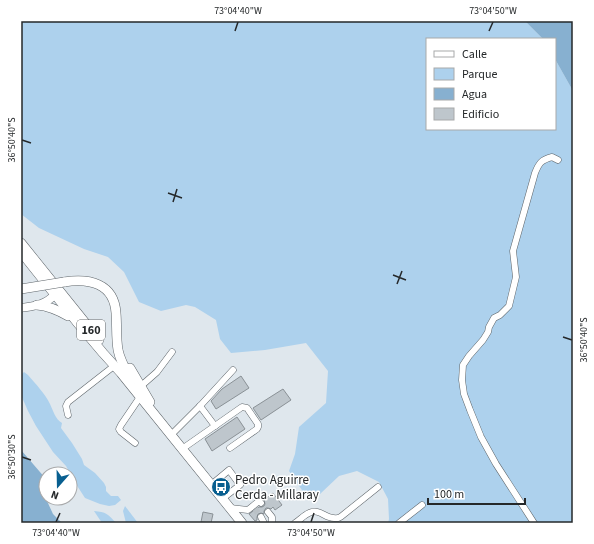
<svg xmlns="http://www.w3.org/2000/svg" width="594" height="544" viewBox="0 0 594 544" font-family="'Source Sans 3',sans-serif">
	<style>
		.green { fill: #add1ed }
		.water { fill: #87b0d0 }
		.building { fill: #bec6cc; stroke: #8a9196 }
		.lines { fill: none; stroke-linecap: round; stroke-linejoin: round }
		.minor-tunnel { stroke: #bac1c6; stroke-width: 6; stroke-dasharray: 6 3; stroke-linecap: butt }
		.minor-casing { stroke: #5e656a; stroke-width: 7 }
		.major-casing { stroke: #5e656a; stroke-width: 9 }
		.highway-casing { stroke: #5e656a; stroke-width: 10 }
		.minor { stroke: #fff; stroke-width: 6 }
		.major { stroke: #fff; stroke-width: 8 }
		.highway { stroke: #fff; stroke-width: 9 }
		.highway-bridge-casing { stroke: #5e656a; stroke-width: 10; stroke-linecap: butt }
		.highway-bridge { stroke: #fff; stroke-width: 9 }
		.ticks { fill: none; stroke: #25282a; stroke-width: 1.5 }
		.labels { text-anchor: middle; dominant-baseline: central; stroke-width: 3; stroke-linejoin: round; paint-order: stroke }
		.shield { fill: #fff; stroke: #66686a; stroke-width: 1 }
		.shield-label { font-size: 12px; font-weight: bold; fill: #25282a }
		.poi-label { font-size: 13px; fill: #25282a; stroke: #fff; text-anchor: start }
		.neatline { fill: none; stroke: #25282a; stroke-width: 1.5 }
		.ticks-label { font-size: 10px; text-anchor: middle; fill: #25282a }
	</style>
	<rect width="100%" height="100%" fill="#dfe7ed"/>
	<g class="green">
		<polygon points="21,21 525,21 543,39 427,39 427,129 555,129 555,59 573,91 573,523 388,523 389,519 388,499 379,482 357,471 339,476 320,494 306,496 289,471 295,454 299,427 326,403 328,371 306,343 265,350 231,353 220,339 216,320 195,307 186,305 161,311 139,302 124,272 108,257 84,249 39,228 21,214"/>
		<path d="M24,372L28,375C35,383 46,395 50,404C53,410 55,419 62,423L61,428L72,443L82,459L84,465L95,473L104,483L106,487V491L111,496H118L121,500L115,505L109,506L100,504L85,498L74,481L66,466L53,452L36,426L28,411L21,395V375Z"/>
		<polygon points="125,506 138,523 126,523 123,511"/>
		<path d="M94,511C106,512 108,514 116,523H102Z"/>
	</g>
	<g class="water">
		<polygon points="525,21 573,21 573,91 555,59 555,39 543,39"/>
		<polygon points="21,450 46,479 47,501 53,514 62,523 21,523"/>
	</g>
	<g class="building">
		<polygon points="241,376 249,388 216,409 211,401 222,389"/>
		<polygon points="283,389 291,400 261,420 253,408"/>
		<polygon points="237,417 245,429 212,451 205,439"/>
		<polygon points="273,493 282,505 275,510 273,507 271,509 268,508 266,508 264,511 264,514 261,513 258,514 257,517 257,520 255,521 249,514 259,507 262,507 264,506 265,504 264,500"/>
		<polygon points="203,512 213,514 211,523 201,522"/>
	</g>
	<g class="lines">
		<polyline class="minor-tunnel" points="254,508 261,517"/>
		<g class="minor-casing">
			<g id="minor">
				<polyline points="141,386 157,372 172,352"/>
				<polyline points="200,406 215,426"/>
				<polyline points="68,415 66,406 68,402 114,366"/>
				<polyline points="171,435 200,406 233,370"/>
				<polyline points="135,443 121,432 119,429 121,425 140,397"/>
				<polyline points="182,449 242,407 247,408 258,424 258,427 257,429 230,448"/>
				<polyline points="211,485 229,470 240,485 222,499"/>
				<polyline points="230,508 248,510 259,501 261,503"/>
				<polyline points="268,512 272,517 272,523"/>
				<polyline points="261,517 264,523"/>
				<path d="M295,523C300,520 304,515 309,513C320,508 324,518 334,518C337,519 341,517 343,515L378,487"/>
				<polyline points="399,523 422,505"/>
				<path d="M534,523L496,464L481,437L470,410L464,394L462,380L463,365L469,356L483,340L488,332L489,327L494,318L500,315L509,306L516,277L513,251L535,173C539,163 541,160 552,157L558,160"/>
			</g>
		</g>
		<g class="major-casing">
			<path id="major" d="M21,308C33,306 46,305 54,295"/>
		</g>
		<g class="highway-casing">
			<g id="highway">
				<polyline points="21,243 99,340"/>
				<polyline points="21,252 76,321 103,353 121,373 242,523"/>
				<path d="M64,282C89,278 114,283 116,313C117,325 116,338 118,350C120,360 125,369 130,378"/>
				<path d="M37,305C48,306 58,310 68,316"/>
				<polyline points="130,368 150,402"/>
			</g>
		</g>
		<use href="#minor" class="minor"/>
		<use href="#major" class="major"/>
		<use href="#highway" class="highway"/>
		<g class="highway-bridge-casing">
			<polyline id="highway-bridge" points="21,289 64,282"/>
		</g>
		<use href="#highway-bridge" class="highway-bridge"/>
	</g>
	<path class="ticks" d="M235,31L238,22M489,31L493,22M22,140L31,143M168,193L182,198M173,202L177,189M393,275L406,280M397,284L402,271M563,337L572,340M22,457L31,460M56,522L60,513M311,522L314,513"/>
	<defs>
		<g id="bus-disc" transform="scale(1)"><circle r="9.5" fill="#085f90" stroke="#fff"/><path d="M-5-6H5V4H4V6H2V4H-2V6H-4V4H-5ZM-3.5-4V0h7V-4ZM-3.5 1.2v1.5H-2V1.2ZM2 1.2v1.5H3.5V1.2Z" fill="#fff"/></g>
	</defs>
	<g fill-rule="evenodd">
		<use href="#bus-disc" x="221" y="487"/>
	</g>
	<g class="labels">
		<rect class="shield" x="77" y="320" width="28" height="20" rx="3"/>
		<g class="shield-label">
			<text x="91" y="330">160</text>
		</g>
		<g class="poi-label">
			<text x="235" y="480">Pedro Aguirre<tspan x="235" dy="15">Cerda - Millaray</tspan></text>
		</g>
	</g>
	<rect width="594" height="544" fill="none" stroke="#ffffff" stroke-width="44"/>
	<rect x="426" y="38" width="130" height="92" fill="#ffffff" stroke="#a8a9aa"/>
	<rect x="434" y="51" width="20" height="6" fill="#ffffff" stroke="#a8a9aa"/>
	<text x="462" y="58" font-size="12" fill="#25282a">Calle</text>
	<rect x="434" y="68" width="20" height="12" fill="#add1ed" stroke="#a8a9aa"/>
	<text x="462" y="78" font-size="12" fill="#25282a">Parque</text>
	<rect x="434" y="88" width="20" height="12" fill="#87b0d0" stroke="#a8a9aa"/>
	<text x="462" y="98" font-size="12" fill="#25282a">Agua</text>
	<rect x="434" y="108" width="20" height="12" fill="#bec6cc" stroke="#a8a9aa"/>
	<text x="462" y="118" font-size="12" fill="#25282a">Edificio</text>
	<g transform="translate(58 486) rotate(200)"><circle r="19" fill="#ffffff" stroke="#a8a9aa"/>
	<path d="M0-3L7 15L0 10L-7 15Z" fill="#085f90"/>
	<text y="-6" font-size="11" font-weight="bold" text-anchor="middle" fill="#25282a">N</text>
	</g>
	<path d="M428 498v6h97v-6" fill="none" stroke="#25282a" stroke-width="2"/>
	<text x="434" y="498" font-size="12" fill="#25282a" stroke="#ffffff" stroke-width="3" paint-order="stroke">100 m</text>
	<rect x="22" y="22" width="550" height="500" class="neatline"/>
	<g class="ticks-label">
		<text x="238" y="14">73°04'40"W</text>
		<text x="493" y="14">73°04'50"W</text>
		<text transform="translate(11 140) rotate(-90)" y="4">36°50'40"S</text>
		<text transform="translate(583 340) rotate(-90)" y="4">36°50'40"S</text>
		<text transform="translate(11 457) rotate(-90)" y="4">36°50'30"S</text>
		<text x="56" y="536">73°04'40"W</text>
		<text x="311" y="536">73°04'50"W</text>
	</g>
</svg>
